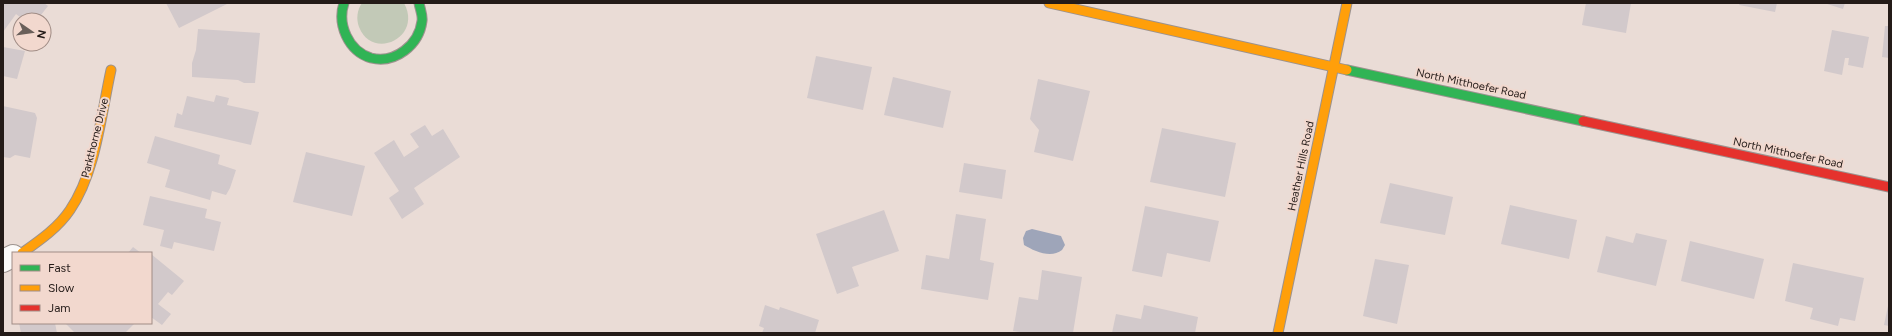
<svg xmlns="http://www.w3.org/2000/svg" width="1892" height="336" viewBox="0 0 1892 336" font-family="Figtree,sans-serif">
	<style>
		.green { fill: #c2c9b7 }
		.water { fill: #9ea5b9 }
		.building { fill: #d2c9cb }
		.lines { fill: none; stroke-linecap: round; stroke-linejoin: round }
		.street-casing { stroke: #9c928e; stroke-width: 24 }
		.fast-casing { stroke: #9c928e; stroke-width: 11 }
		.slow-casing { stroke: #9c928e; stroke-width: 11 }
		.jam-casing { stroke: #9c928e; stroke-width: 11 }
		.street { stroke: #fcfaf9; stroke-width: 22 }
		.fast { stroke: #30b455; stroke-width: 9 }
		.slow { stroke: #ff9f0a; stroke-width: 9 }
		.jam { stroke: #e5322d; stroke-width: 9 }
		.labels { text-anchor: middle; dominant-baseline: central; stroke-width: 4; stroke-linejoin: round; paint-order: stroke }
		.street-label { font-size: 11px; fill: #241b18; stroke: #f2d8ce }
	</style>
	<rect width="100%" height="100%" fill="#eadcd6"/>
	<path class="green" d="M362,3H404C423,38 372,61 359,27C356,19 357,10 362,3Z"/>
	<path class="water" d="M1032,229L1061,236L1065,245L1062,250C1051,259 1034,251 1024,245L1023,238L1026,231Z"/>
	<g class="building">
		<polygon points="3,3 44,3 48,6 37,20 24,20 16,14 3,32"/>
		<polygon points="166,3 229,3 179,28"/>
		<polygon points="1586,3 1631,3 1626,33 1582,25"/>
		<polygon points="1740,3 1777,3 1775,12 1739,5"/>
		<polygon points="1824,3 1845,3 1843,9"/>
		<polygon points="1885,26 1889,26 1889,58 1882,57"/>
		<polygon points="198,29 260,33 255,83 244,83 238,80 192,77 192,63 196,50"/>
		<polygon points="1832,30 1869,37 1863,68 1848,65 1849,58 1845,58 1842,75 1824,71"/>
		<polygon points="3,47 25,51 17,79 3,76"/>
		<polygon points="816,56 872,67 863,110 807,98"/>
		<polygon points="893,77 951,91 943,128 884,115"/>
		<polygon points="1038,79 1090,91 1073,161 1034,152 1039,130 1030,119"/>
		<polygon points="216,95 229,98 227,105 259,112 251,145 174,127 177,113 182,115 187,96 214,102"/>
		<polygon points="3,106 35,113 37,118 30,158 15,155 10,158 3,157"/>
		<polygon points="425,125 432,136 443,129 460,157 414,188 424,204 402,219 389,198 399,191 374,153 394,140 404,157 419,147 410,134"/>
		<polygon points="1162,128 1236,143 1225,197 1150,182"/>
		<polygon points="155,136 220,155 218,164 236,170 230,188 226,195 212,191 210,200 165,187 170,170 147,163"/>
		<polygon points="306,152 365,166 352,216 293,202"/>
		<polygon points="964,163 1006,170 1002,199 959,192"/>
		<polygon points="1390,183 1453,197 1445,235 1380,223"/>
		<polygon points="150,196 207,209 205,218 221,222 214,251 174,242 172,249 160,246 164,230 143,225"/>
		<polygon points="1510,205 1577,220 1569,259 1501,244"/>
		<polygon points="1145,206 1219,221 1210,262 1167,253 1162,277 1132,271"/>
		<polygon points="884,210 899,251 852,267 859,286 837,294 816,234"/>
		<polygon points="956,214 986,219 980,260 994,263 988,300 921,289 926,255 949,259"/>
		<polygon points="1636,233 1667,240 1656,286 1597,272 1606,236 1633,243"/>
		<polygon points="1690,241 1764,259 1754,299 1681,281"/>
		<polygon points="133,247 141,253 128,253"/>
		<polygon points="151,254 184,281 172,295 168,292 158,304 171,314 162,325 151,317"/>
		<polygon points="1375,259 1409,265 1397,324 1363,316"/>
		<polygon points="1793,263 1864,278 1855,321 1840,318 1838,326 1810,319 1813,308 1785,301"/>
		<polygon points="1042,270 1082,277 1073,333 1027,333 1013,331 1019,297 1038,300"/>
		<polygon points="765,305 779,310 780,307 819,320 815,333 762,333 764,328 759,326"/>
		<polygon points="1144,305 1198,317 1195,333 1112,333 1116,314 1141,319"/>
		<polygon points="1888,306 1889,306 1889,326 1884,325"/>
		<polygon points="19,323 55,323 57,333 21,333"/>
		<polygon points="65,323 135,323 125,333 75,333"/>
	</g>
	<g class="lines">
		<g class="street-casing">
			<polyline id="street" points="3,261 13,256"/>
		</g>
		<g class="fast-casing">
			<g id="fast">
				<path d="M344,3C337,24 348,51 371,58C395,64 419,45 422,21C423,16 420,9 419,3"/>
				<polyline points="1347,70 1583,121"/>
			</g>
		</g>
		<g class="slow-casing">
			<g id="slow">
				<polyline points="1049,3 1347,70"/>
				<path d="M22,253C39,241 58,228 70,210C96,172 101,115 111,70"/>
				<polyline points="1278,333 1347,3"/>
			</g>
		</g>
		<g class="jam-casing">
			<polyline id="jam" points="1583,121 1889,187"/>
		</g>
		<use href="#street" class="street"/>
		<use href="#fast" class="fast"/>
		<use href="#slow" class="slow"/>
		<use href="#jam" class="jam"/>
	</g>
	<g class="labels">
		<g class="street-label">
			<text transform="translate(1471 84) rotate(12)">North Mitthoefer Road</text>
			<text transform="translate(95 138) rotate(-76)">Parkthorne Drive</text>
			<text transform="translate(1788 153) rotate(12)">North Mitthoefer Road</text>
			<text transform="translate(1301 166) rotate(-78)">Heather Hills Road</text>
		</g>
	</g>
	<rect width="1892" height="336" fill="none" stroke="#241b18" stroke-width="8"/>
	<rect x="12" y="252" width="140" height="72" fill="#f2d8ce" stroke="#a08c85"/>
	<rect x="20" y="265" width="20" height="6" fill="#30b455" stroke="#a08c85"/>
	<text x="48" y="272" font-size="12" fill="#241b18">Fast</text>
	<rect x="20" y="285" width="20" height="6" fill="#ff9f0a" stroke="#a08c85"/>
	<text x="48" y="292" font-size="12" fill="#241b18">Slow</text>
	<rect x="20" y="305" width="20" height="6" fill="#e5322d" stroke="#a08c85"/>
	<text x="48" y="312" font-size="12" fill="#241b18">Jam</text>
	<g transform="translate(32 32) rotate(103)"><circle r="19" fill="#f2d8ce" stroke="#a08c85"/>
	<path d="M0-3L7 15L0 10L-7 15Z" fill="#695f5a"/>
	<text y="-6" font-size="11" font-weight="bold" text-anchor="middle" fill="#241b18">N</text>
	</g>
</svg>
